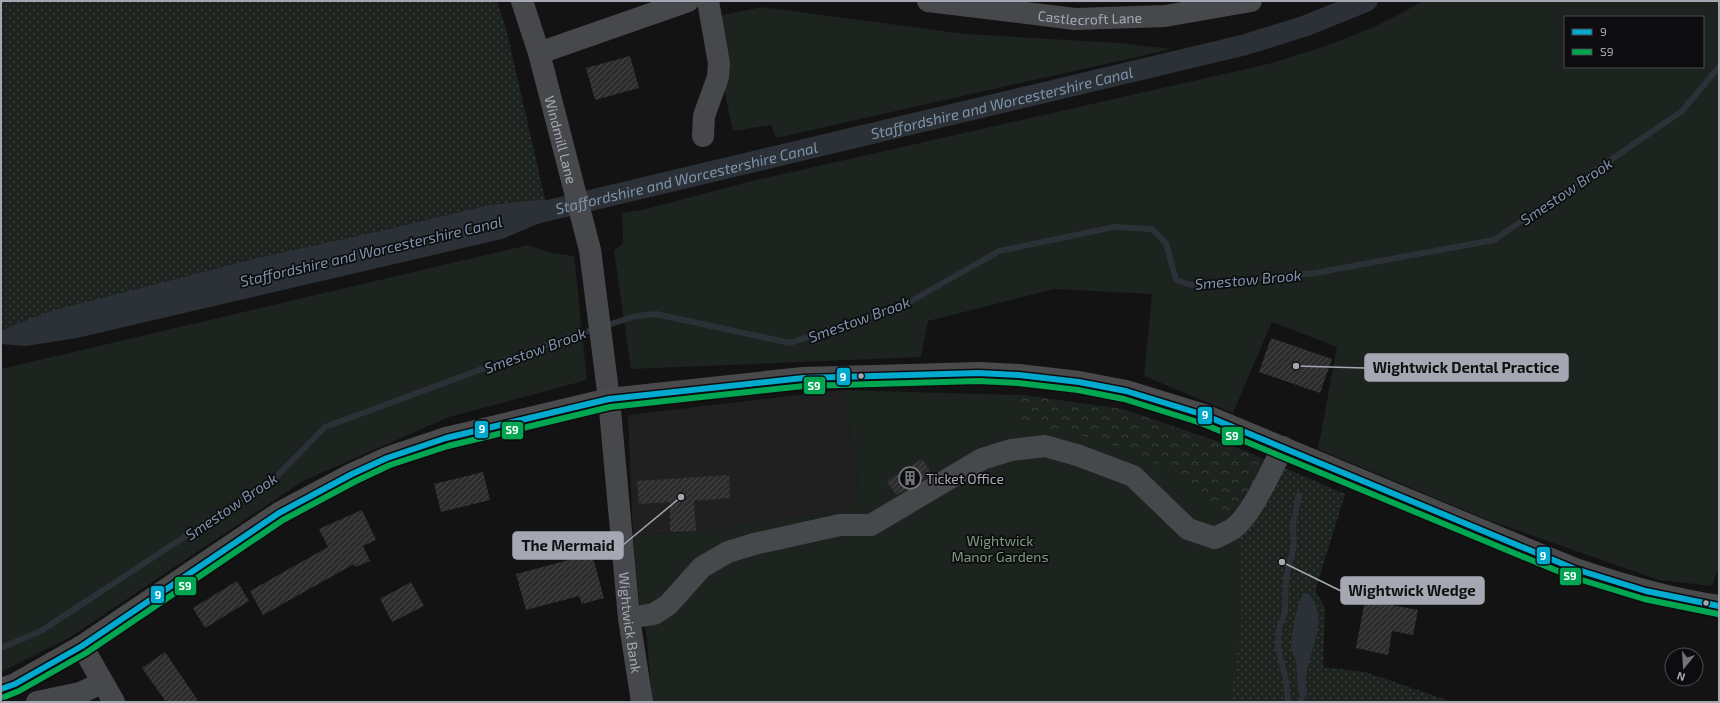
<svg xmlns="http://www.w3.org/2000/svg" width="1720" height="703" viewBox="0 0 1720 703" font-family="'Exo 2',sans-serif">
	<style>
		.built { fill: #202021 }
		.green { fill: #1d231e; fill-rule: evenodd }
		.forest { fill: url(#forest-crowns) }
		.park { fill: url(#park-dots) }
		.water { fill: #2b3137 }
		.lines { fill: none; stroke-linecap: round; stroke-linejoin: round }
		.stream { stroke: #2b3137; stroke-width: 6 }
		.canal { stroke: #2b3137; stroke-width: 21 }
		.building { fill: url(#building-hatch) }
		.minor { stroke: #47484c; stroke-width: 22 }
		.highway { stroke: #4a4a4d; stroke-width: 22 }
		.bus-1-casing { stroke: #0d0d0f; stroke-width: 9 }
		.bus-2-casing { stroke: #0d0d0f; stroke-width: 9 }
		.bus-1 { stroke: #00a9ce; stroke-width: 6 }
		.bus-2 { stroke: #00a651; stroke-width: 6 }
		.bus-dot { fill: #a5a8b3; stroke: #0d0d0f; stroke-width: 1.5 }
		.labels { text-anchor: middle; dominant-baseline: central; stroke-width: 3.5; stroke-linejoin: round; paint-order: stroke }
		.street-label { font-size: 14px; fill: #a5a8b3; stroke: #0d0d0f }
		.poi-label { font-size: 14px; fill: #a5a8b3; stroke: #0d0d0f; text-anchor: start }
		.park-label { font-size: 14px; fill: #7e9c81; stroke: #0d0d0f }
		.water-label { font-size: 15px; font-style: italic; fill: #7f94ab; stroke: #0d0d0f }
		.leader { fill: none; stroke: #a5a8b3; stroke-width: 1.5 }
		.callout-dot { fill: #a5a8b3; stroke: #0d0d0f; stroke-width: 1.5 }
		.callout { fill: #a5a8b3; stroke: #a5a8b3; stroke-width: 1.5 }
		.callout-label { font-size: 15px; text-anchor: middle; font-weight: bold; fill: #111 }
		.line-badge { stroke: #0d0d0f; stroke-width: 1.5 }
		.badge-label { font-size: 11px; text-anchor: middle; font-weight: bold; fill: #fff }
	</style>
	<defs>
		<pattern id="forest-crowns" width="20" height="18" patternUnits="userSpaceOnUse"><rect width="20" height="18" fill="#1d231e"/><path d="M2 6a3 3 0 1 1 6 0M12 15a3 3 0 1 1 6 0" fill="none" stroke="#3b403c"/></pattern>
		<pattern id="park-dots" width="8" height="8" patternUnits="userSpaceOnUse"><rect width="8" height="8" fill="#1d231e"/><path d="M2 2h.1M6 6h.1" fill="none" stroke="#3b403c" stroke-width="1.8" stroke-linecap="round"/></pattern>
		<pattern id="building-hatch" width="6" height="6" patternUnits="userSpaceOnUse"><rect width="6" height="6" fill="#2d2d2e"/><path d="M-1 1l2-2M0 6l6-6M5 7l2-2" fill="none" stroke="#48494a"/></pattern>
	</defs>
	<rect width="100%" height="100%" fill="#131313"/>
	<polygon class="built" points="842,390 858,479 855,498 842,513 787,518 707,531 633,535 628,415"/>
	<g class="green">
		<path d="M1422,1H1719V566L1712,586L1659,580L1488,520L1318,449L1337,347L1272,322L1233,413L1144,376L1152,294L1054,289L928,321L921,357L631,369L614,251L623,243L622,213L642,210L752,181L1268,64C1321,48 1375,31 1422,1ZM1565,17H1703V67H1565Z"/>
		<polygon points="762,7 965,34 1119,43 1172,49 776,138 771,125 733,131 722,80 704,19"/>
		<polygon points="528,245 552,253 574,256 587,380 449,417 303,481 69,638 1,672 1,369"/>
		<polygon points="842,390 1022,395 1122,409 1240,449 1345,494 1315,591 1315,674 1366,702 652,702 647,638 639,602 633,535 707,531 787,518 842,513 855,498 858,479"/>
	</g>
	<path class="forest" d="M1022,395L1122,409L1240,449L1345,494L1315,591L1231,702L1242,617L1238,534C1214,513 1192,487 1165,469C1119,440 1069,432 1017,422Z"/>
	<g class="park">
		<polygon points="1,1 497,1 506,28 545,199 489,205 9,327 1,332"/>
		<polygon points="1282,467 1345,494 1315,590 1325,608 1323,667 1365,672 1447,700 1447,702 1231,702 1242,617 1238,534"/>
	</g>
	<g class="water">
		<polygon points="545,199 557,216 502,239 77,338 26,346 1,344 1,332 9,327 51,311 258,258 394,228 489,205"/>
		<path d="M1303,593H1308C1331,618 1308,652 1306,679C1305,684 1307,690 1307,695L1301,700L1298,689L1296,661L1291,649L1292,634L1298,605Z"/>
	</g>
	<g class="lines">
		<g class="stream">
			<polyline points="1,648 41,631 277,476 325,427 566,338 636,316 656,314 790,343 906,304 999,251 1114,227 1152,229 1166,243 1176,280 1191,285 1315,273 1494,240 1682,111 1719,67"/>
			<polyline points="1301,700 1302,702"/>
			<polyline points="1288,702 1286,680 1278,648 1279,628 1285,612 1286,578 1294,545 1293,525 1299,495"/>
		</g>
		<path class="canal" id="s1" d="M525,216L1244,45L1305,26L1367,1"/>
	</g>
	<g class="building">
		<polygon points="630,56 639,88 595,100 586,68"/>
		<polygon points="1271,338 1332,359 1320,393 1259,372"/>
		<polygon points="922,459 932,474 896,495 887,481"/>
		<polygon points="483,472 490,500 441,512 434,484"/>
		<polygon points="729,475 730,498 694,501 696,531 670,532 670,502 639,504 637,481"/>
		<polygon points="362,510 376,540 363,546 370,561 355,567 354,564 263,615 250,591 328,547 319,529"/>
		<polygon points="592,554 604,598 582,604 579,596 526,610 516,574"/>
		<polygon points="237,581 249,601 205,628 193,608"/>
		<polygon points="411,582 424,606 392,622 380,599"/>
		<polygon points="1365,600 1418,610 1413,635 1392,631 1388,655 1356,648"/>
		<polygon points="165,652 199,702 166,702 142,668"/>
	</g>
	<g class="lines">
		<g class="minor">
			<path id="s2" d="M522,1L539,53L590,250L609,399L629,618L642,702"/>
			<path id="s3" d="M928,1L1075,19L1165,16L1251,1"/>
			<polyline points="539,53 688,1"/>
			<polyline points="703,136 704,116 718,77 719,63 708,1"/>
			<path d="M629,618L654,614L668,605L702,567L728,552L754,544L840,525H871L982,459L1011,450L1045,446L1077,455L1133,476L1188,529L1215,538C1221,535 1228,532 1234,528C1252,514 1272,469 1283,447"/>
			<polyline points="82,646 114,702"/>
			<polyline points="37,702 80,693 102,683"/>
		</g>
		<path class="highway" d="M1,689L15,684L82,646L279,513L352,474L387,458L446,438L609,399L803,378L979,373L1019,375L1079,382L1126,391L1204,415L1575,569C1622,585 1669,599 1719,606"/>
		<g class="bus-1-casing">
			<polyline id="bus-1" points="1,689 15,684 82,646 279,513 352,474 387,458 446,438 609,399 803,378 979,373 1019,375 1079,382 1126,391 1204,415 1575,569 1646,591 1719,606"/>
		</g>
		<g class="bus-2-casing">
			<polyline id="bus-2" points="4,697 19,691 86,653 283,520 356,481 390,465 448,446 610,407 804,386 979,381 1018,383 1078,390 1124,399 1201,423 1572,577 1644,599 1718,614"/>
		</g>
		<use href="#bus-1" class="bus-1"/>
		<use href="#bus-2" class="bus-2"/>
	</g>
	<defs>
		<g id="building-ring" transform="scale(1.15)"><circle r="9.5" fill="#0d0d0f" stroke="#72747b" stroke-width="1.5"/><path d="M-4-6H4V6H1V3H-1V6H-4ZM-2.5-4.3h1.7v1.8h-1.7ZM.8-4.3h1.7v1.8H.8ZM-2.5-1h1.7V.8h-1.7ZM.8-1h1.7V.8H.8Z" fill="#72747b"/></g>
	</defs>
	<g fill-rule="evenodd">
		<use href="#building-ring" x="910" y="478"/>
	</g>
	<g class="bus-dot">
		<circle cx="861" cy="376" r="3.5"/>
		<circle cx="1706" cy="603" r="3.5"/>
	</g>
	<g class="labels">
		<g class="street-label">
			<text stroke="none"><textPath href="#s3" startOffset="163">Castlecroft Lane</textPath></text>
			<text stroke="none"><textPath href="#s2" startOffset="144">Windmill Lane</textPath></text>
			<text stroke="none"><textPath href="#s2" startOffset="633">Wightwick Bank</textPath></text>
		</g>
		<g class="poi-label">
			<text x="926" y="478">Ticket Office</text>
		</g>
		<g class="park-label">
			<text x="1000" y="540">Wightwick<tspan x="1000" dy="16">Manor Gardens</tspan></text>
		</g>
		<g class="water-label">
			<text stroke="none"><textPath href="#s1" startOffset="490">Staffordshire and Worcestershire Canal</textPath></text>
			<text stroke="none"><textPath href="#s1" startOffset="166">Staffordshire and Worcestershire Canal</textPath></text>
			<text transform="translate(1566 191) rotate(-34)">Smestow Brook</text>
			<text transform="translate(371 251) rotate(-13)">Staffordshire and Worcestershire Canal</text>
			<text transform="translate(1248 279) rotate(-5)">Smestow Brook</text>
			<text transform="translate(859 319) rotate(-20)">Smestow Brook</text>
			<text transform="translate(535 350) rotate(-20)">Smestow Brook</text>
			<text transform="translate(231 506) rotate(-34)">Smestow Brook</text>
		</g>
	</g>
	<path class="leader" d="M1296 366L1365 368M681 497L623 545M1282 562L1341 591"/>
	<g class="callout-dot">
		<circle cx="1296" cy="366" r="4"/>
		<circle cx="681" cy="497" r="4"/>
		<circle cx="1282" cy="562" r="4"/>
	</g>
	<g class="callout">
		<rect x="1365" y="354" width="203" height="27" rx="4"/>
		<rect x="513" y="532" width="110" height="27" rx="4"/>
		<rect x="1341" y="577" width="143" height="27" rx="4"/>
	</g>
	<g class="callout-label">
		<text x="1466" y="373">Wightwick Dental Practice</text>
		<text x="568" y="551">The Mermaid</text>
		<text x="1412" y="596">Wightwick Wedge</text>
	</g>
	<g class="line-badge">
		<rect x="836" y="367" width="15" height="19" rx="4" fill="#00a9ce"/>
		<rect x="803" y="376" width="23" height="19" rx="4" fill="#00a651"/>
		<rect x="1197" y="406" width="16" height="19" rx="4" fill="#00a9ce"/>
		<rect x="474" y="420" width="15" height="19" rx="4" fill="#00a9ce"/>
		<rect x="501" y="421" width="23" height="19" rx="4" fill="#00a651"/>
		<rect x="1221" y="426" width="23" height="20" rx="4" fill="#00a651"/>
		<rect x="1536" y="546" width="15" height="19" rx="4" fill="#00a9ce"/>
		<rect x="1559" y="567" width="23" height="19" rx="4" fill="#00a651"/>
		<rect x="174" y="576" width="23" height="20" rx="4" fill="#00a651"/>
		<rect x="150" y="585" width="15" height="19" rx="4" fill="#00a9ce"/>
	</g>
	<g class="badge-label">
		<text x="843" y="381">9</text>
		<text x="814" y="390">S9</text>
		<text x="1205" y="419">9</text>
		<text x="482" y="433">9</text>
		<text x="512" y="434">S9</text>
		<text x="1232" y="440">S9</text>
		<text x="1543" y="560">9</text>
		<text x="1570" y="580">S9</text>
		<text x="185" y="590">S9</text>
		<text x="158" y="599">9</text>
	</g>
	<rect width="1720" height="703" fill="none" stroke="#a5a8b3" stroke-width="4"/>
	<rect x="1564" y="16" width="140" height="52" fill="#0d0d0f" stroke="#4a4b51"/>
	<rect x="1572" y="29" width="20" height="6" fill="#00a9ce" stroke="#4a4b51"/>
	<text x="1600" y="36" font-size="12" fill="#a5a8b3">9</text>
	<rect x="1572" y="49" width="20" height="6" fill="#00a651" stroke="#4a4b51"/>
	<text x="1600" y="56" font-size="12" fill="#a5a8b3">S9</text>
	<g transform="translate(1684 667) rotate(198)"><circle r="19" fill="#0d0d0f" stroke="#4a4b51"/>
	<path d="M0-3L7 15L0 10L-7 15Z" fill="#72747b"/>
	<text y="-6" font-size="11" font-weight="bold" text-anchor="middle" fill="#a5a8b3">N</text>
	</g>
</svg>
